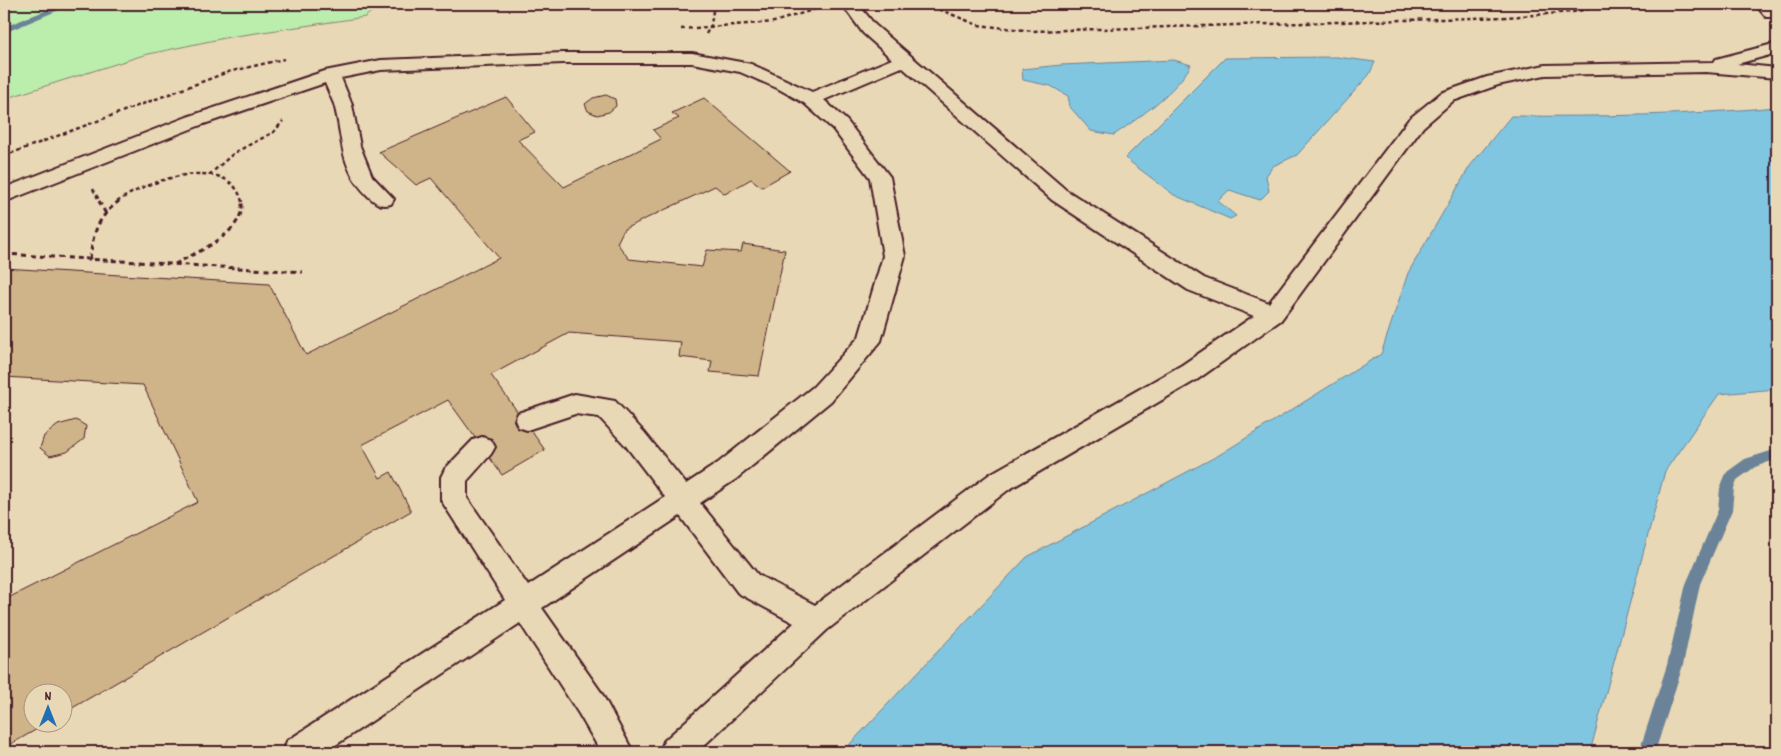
<svg xmlns="http://www.w3.org/2000/svg" width="1781" height="756" viewBox="0 0 1781 756" font-family="Dekko,sans-serif">
	<style>
		.green { fill: #bbedad; stroke: #82866c }
		.water { fill: #80c6e1; stroke: #6a8398 }
		.lines { fill: none; stroke-linecap: round; stroke-linejoin: round }
		.stream { fill: #6a8398; fill-rule: evenodd }
		.building { fill: #ceb488; stroke: #4a1f2b }
		.service-casing { stroke: #4a1f2b; stroke-width: 4 }
		.path-far1 { stroke: #4a1f2b; stroke-width: 2.5; stroke-dasharray: 4 3; stroke-linecap: butt }
		.path { stroke: #4a1f2b; stroke-width: 3; stroke-dasharray: 5 4; stroke-linecap: butt }
		.service { fill: #e9d8b5; fill-rule: evenodd }
	</style>
	<rect width="100%" height="100%" fill="#e9d8b5"/>
	<filter id="ink" filterUnits="userSpaceOnUse"><feTurbulence type="fractalNoise" baseFrequency=".02" numOctaves="2"/><feDisplacementMap in="SourceGraphic" scale="10" xChannelSelector="R" yChannelSelector="G"/><feConvolveMatrix kernelMatrix="1 2 1 2 8 2 1 2 1" color-interpolation-filters="sRGB"/></filter>
	<g filter="url(#ink)">
		<polygon class="green" points="4,4 381,4 365,17 229,37 144,55 4,99"/>
		<g class="water">
			<polygon points="1337,57 1375,62 1369,75 1297,155 1273,166 1266,176 1269,191 1260,200 1229,190 1218,201 1236,216 1230,219 1174,195 1125,158 1225,58"/>
			<path d="M1174,60L1191,65C1176,92 1140,117 1114,135L1091,131L1070,107L1068,96L1051,86L1023,80L1022,69L1061,65Z"/>
			<path d="M1777,107V389L1719,394L1665,471L1590,752H844L850,744L1027,557L1219,455L1381,354L1408,273L1470,166L1511,116C1600,117 1689,115 1777,107Z"/>
		</g>
		<g class="lines">
			<g class="stream">
				<polygon points="62,4 73,4 4,33 4,27"/>
				<polygon points="1777,449 1777,459 1755,467 1737,480 1734,488 1732,510 1700,584 1683,665 1655,752 1639,752 1667,665 1686,584 1718,510 1720,488 1725,476 1727,472 1745,459"/>
			</g>
		</g>
		<g class="building">
			<polygon points="606,95 615,99 616,106 609,112 597,115 588,111 585,104 593,98"/>
			<polygon points="506,97 535,132 518,140 564,187 661,139 653,130 679,118 672,113 704,98 790,171 762,187 751,179 725,194 715,186 624,229 617,243 629,259 702,267 707,250 741,252 743,244 785,250 759,376 710,372 712,361 679,357 681,342 569,333 491,375 545,450 502,475 448,400 362,445 380,478 391,472 411,511 62,714 62,694 32,694 32,724 46,724 4,748 4,600 198,502 143,385 4,377 4,268 269,284 306,355 499,258 431,178 416,185 379,152"/>
			<polygon points="76,420 86,426 84,439 67,452 50,456 40,448 44,436 58,425"/>
		</g>
		<g class="lines">
			<g class="service-casing">
				<g id="service">
					<path d="M842,4H858L875,25L1066,190L1204,278L1269,303L1409,119L1441,93L1487,77L1545,65L1714,62L1716,59L1777,43V53L1737,64L1777,68V78L1706,72L1545,75L1498,85L1453,101L1423,127L1281,320L1198,379L1008,490L827,630L697,752H660L664,741L794,623L738,593L680,516L542,608L601,692L633,752H601L579,714L520,623L325,752H283L287,741L505,600L441,500V477L445,469L473,440L482,437L491,440L495,447L491,454L467,481V498L528,586L665,497L626,446L599,417L575,414L527,430L518,427L515,420L518,413L575,394L615,401L644,432L686,484L718,463L813,387L859,337L883,256L870,178L833,129L804,103L777,88L740,72L692,63H564L381,70L341,78L352,105L360,146L372,176L394,199L391,204C380,207 376,203 368,196C338,166 344,140 334,104C331,97 328,90 325,83L201,125L4,202V188L187,117L325,71L381,60L564,53H692L751,64L812,92L892,59L863,33ZM902,67L1052,200L1188,290L1254,316L1182,365L990,474L815,605L758,575L700,503L736,479L831,401L881,341L905,256L890,177L847,121L824,100Z"/>
					<polygon points="1755,4 1772,4 1777,9 1777,17 1766,17"/>
				</g>
			</g>
			<g class="path-far1">
				<polyline points="926,4 978,25 1033,31 1507,17 1573,12 1611,4"/>
				<polyline points="681,29 774,22 822,7"/>
				<polyline points="706,34 711,25 714,4"/>
				<polyline points="4,156 228,72 284,59"/>
				<polyline points="209,175 234,153 274,132 283,121"/>
				<polyline points="93,189 100,202"/>
				<path d="M117,202C145,181 230,151 242,202"/>
			</g>
			<g class="path">
				<polyline points="99,201 106,214"/>
				<polyline points="4,254 303,272"/>
				<path d="M90,259C93,233 97,218 119,201"/>
				<path d="M175,264C198,251 245,234 242,201"/>
			</g>
			<use href="#service" class="service"/>
		</g>
	</g>
	<rect width="1781" height="756" fill="none" stroke="#e9d8b5" stroke-width="20"/>
	<rect x="10" y="10" width="1761" height="736" fill="none" stroke="#4a1f2b" stroke-width="2" filter="url(#ink)"/>
	<g transform="translate(48 708)"><circle r="24" fill="#e9d8b5" stroke="#a98e7e"/>
	<path d="M0-4L9 19L0 12L-9 19Z" fill="#1f6fb2"/>
	<text y="-8" font-size="14" font-weight="bold" text-anchor="middle" fill="#4a1f2b">N</text>
	</g>
</svg>
